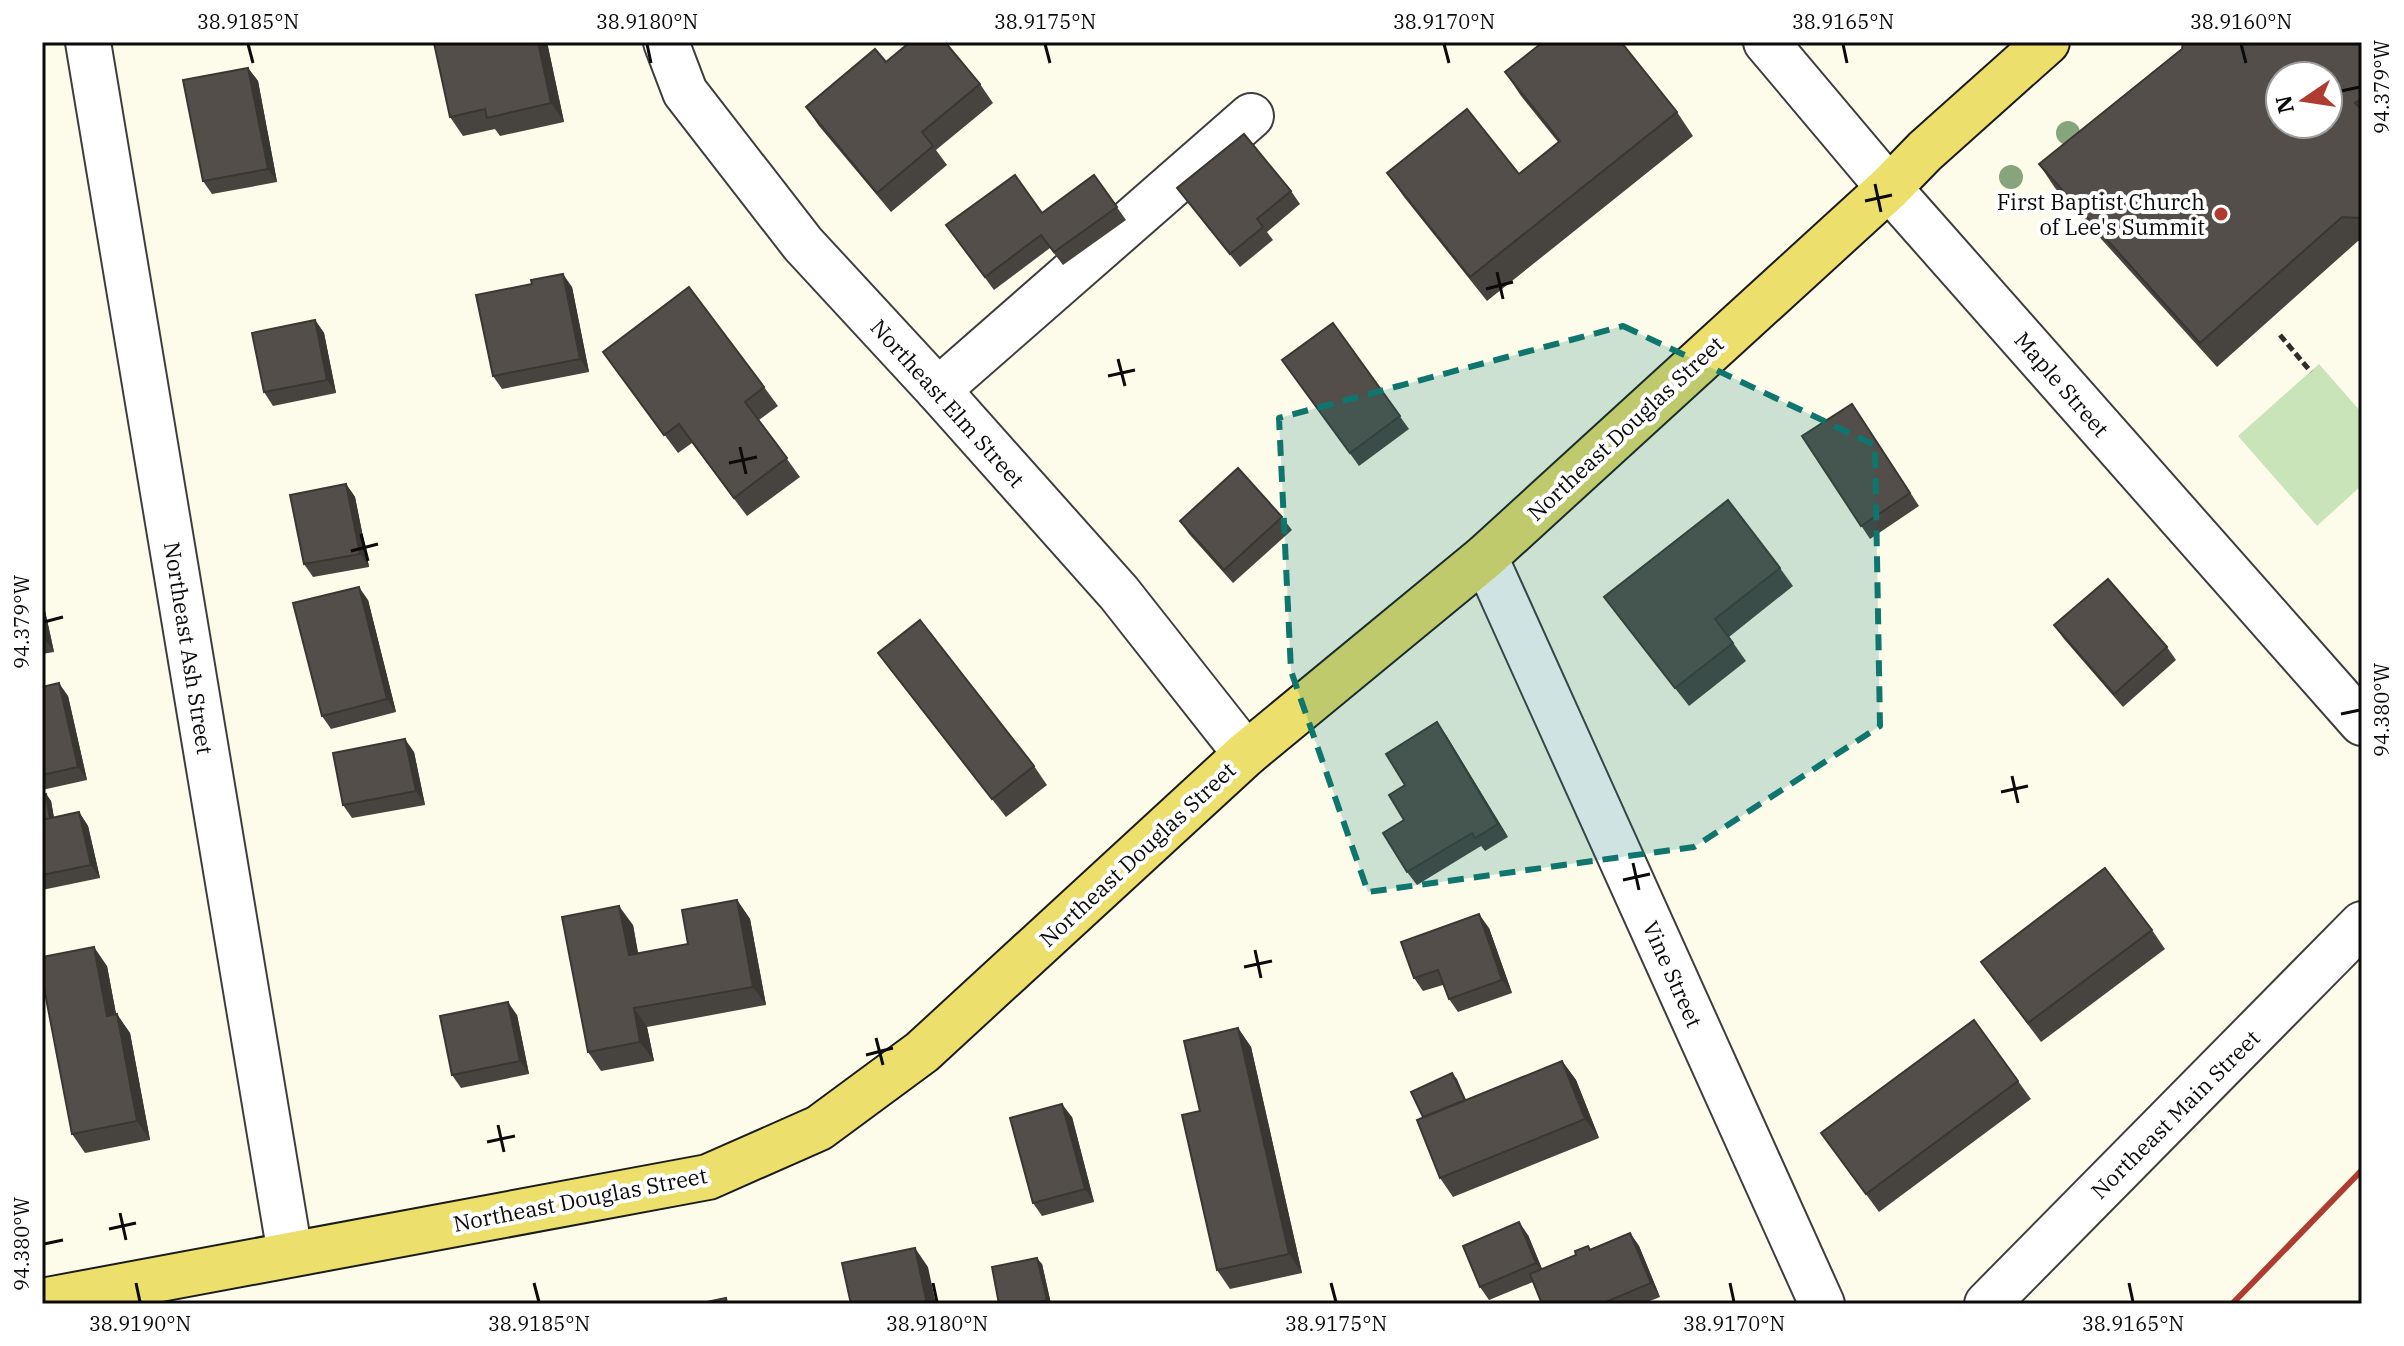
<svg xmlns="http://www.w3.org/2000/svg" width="2404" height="1346" viewBox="0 0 2404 1346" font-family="'IBM Plex Serif',serif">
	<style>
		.green { fill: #c9e4b9 }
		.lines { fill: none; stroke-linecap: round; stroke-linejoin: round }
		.minor-casing { stroke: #3e3e3e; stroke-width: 48 }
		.major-casing { stroke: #1c1c1c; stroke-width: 48 }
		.path { stroke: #2d2d2d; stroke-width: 5; stroke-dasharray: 8 4; stroke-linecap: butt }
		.minor { stroke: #fff; stroke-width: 44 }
		.major { stroke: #ecdf6c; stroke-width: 44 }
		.rail { stroke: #af3c30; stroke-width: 6 }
		.tree { fill: #87a57c }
		.wall { fill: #47433f }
		.shaded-wall { fill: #3a3733 }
		.building { fill: #534e49; stroke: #3a3733; stroke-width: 2; fill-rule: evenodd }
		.marked { fill: #0f766e; fill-opacity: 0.2; stroke: #0f766e; stroke-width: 6; stroke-dasharray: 16 10; stroke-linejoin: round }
		.ticks { fill: none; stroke: #0b0b0b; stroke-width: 3 }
		.poi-dot { fill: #af3c30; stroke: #fff; stroke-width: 3 }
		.labels { text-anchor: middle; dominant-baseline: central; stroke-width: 8; stroke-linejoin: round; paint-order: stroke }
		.poi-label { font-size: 22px; fill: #0b0b0b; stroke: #fff; text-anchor: end }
		.street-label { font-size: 22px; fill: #0b0b0b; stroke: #fff }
		.neatline { fill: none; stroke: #0b0b0b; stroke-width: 3 }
		.ticks-label { font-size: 20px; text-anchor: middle; fill: #0b0b0b }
	</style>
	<rect width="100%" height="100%" fill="#fdfceb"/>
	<polygon class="green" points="2319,364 2362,413 2362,485 2317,526 2238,436"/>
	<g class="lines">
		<g class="minor-casing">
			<g id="minor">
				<polyline points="88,42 290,1254"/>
				<polyline points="666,42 685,92 803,244 938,390 1119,593 1246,754"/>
				<polyline points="1766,42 1889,188 2362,723"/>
				<polyline points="938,390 1251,116"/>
				<polyline points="1485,557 1822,1304"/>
				<polyline points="1987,1304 2362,924"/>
			</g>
		</g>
		<g class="major-casing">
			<polyline id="major" points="42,1301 708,1177 819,1128 922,1052 1246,754 1485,557 1889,188 1925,151 2047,42"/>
		</g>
		<polyline class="path" points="2280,335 2311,372"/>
		<use href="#minor" class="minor"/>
		<use href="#major" class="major"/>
		<polyline class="rail" points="2232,1304 2362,1170"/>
	</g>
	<g class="tree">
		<circle cx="2068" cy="133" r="12"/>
		<circle cx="2011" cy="177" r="12"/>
	</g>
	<g class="wall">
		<polygon points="547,42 564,122 500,136 495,129 463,136 450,117"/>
		<polygon points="2362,42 2362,241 2358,241 2217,367 2055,188 2039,164 2182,49"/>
		<polygon points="886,62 980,84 993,103 936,150 947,165 891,212 819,126 806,107"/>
		<polygon points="248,68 258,81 277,182 212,194 203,181"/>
		<polygon points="1505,72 1677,112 1693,136 1487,301 1404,197 1387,173 1519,174 1558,142 1521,96"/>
		<polygon points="1094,175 1126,220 1063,265 1050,248 994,290 946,225 1042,213"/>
		<polygon points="1177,188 1291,191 1300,204 1267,232 1273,240 1240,267"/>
		<polygon points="572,287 589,372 502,389 493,376"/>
		<polygon points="315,320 324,333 336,393 273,406 264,392"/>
		<polygon points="1333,323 1409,429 1359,466 1282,360"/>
		<polygon points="603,352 764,387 778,406 759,420 800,477 747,516 692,443 678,453"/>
		<polygon points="1861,417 1919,506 1870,539 1802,436"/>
		<polygon points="346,484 355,497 369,567 313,577 304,564"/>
		<polygon points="1282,517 1292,530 1233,583 1189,534 1180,521"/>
		<polygon points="1780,568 1793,586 1729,637 1746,661 1689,706 1618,616 1604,597"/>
		<polygon points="42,597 54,652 42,654"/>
		<polygon points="368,600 396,712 331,729 322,716"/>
		<polygon points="2054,625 2167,647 2176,660 2123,707 2064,639"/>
		<polygon points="878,653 1034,766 1047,785 1006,817 892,672"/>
		<polygon points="42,687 68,696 87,780 42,790"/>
		<polygon points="1446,735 1508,837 1485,851 1481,846 1417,885 1407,872 1405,785"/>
		<polygon points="414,752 425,805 352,818 343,805"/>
		<polygon points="46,794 51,801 54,818 79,812 88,826 100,878 42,890 42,795"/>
		<polygon points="737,900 750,919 766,1005 647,1027 654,1061 601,1071 588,1052 633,925 638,954 688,944"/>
		<polygon points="1489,928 1512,993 1458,1012 1449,999 1443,985 1423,991 1414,978"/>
		<polygon points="2152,930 2165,949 2041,1042 1981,962"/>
		<polygon points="107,966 116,1014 130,1033 150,1140 85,1153 72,1134"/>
		<polygon points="517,1015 529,1074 461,1088 452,1075"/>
		<polygon points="1974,1020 2031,1099 1879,1212 1821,1133"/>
		<polygon points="1238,1028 1251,1047 1302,1273 1230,1289 1217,1270 1200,1111"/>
		<polygon points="1562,1061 1576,1080 1599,1138 1453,1197 1440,1178 1423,1117 1452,1073 1457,1079 1466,1100"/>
		<polygon points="1072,1117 1094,1202 1042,1216 1033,1203"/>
		<polygon points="1630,1233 1639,1246 1660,1297 1642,1304 1542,1304 1533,1282 1489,1300 1480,1287 1528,1235 1542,1269 1576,1255 1588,1246 1590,1249"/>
		<polygon points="1042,1264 1051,1304 999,1304"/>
	</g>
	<g class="shaded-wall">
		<polygon points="538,42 547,42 564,122 551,103"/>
		<polygon points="248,68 258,81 277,182 268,169"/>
		<polygon points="563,274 572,287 589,372 580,359"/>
		<polygon points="315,320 324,333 336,393 327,380"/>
		<polygon points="346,484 355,497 369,567 360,554"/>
		<polygon points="359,587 368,600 396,712 387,699"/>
		<polygon points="42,597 54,652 45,639 42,626"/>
		<polygon points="59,683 68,696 87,780 78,767"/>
		<polygon points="1437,722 1446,735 1508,837 1498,824"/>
		<polygon points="405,739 414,752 425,805 416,791"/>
		<polygon points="46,794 51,801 56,829 51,822"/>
		<polygon points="79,812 88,826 100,878 91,865"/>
		<polygon points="737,900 750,919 766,1005 753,987"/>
		<polygon points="619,906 633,925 642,974 629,955"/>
		<polygon points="1479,914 1489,928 1512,993 1502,980"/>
		<polygon points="94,947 107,966 120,1035 107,1016"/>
		<polygon points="508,1002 517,1015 529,1074 520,1061"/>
		<polygon points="634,1008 647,1027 654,1061 640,1042"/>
		<polygon points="117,1014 130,1033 150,1140 137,1121"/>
		<polygon points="1238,1028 1251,1047 1302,1273 1289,1254"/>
		<polygon points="1562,1061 1576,1080 1599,1138 1585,1119"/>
		<polygon points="1062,1104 1072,1117 1094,1202 1085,1189"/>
		<polygon points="1519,1222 1528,1235 1545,1276 1536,1263"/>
		<polygon points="1630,1233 1639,1246 1660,1297 1651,1283"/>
		<polygon points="915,1248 928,1267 936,1304 927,1304"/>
		<polygon points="1037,1258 1042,1264 1051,1304 1047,1300"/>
	</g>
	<g class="building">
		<polygon points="436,42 538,42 551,103 487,118 485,109 450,117 434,43"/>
		<polygon points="910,42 945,42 980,84 922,132 933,146 877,193 806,107 875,49 886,62"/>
		<polygon points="1543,42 1621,42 1677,112 1470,277 1387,173 1467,109 1519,174 1560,141 1505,72"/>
		<path d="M2183,42H2362V98L2355,103L2362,110L2361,218L2342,217L2200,343L2039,164L2182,49ZM2280,76H2328V124H2280Z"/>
		<polygon points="248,68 268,169 203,181 183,80"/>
		<polygon points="1244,134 1291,191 1257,219 1263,227 1230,254 1177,188"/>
		<polygon points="1015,175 1042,213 1094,175 1117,207 1054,252 1041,235 985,277 946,225"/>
		<polygon points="563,274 580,359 493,376 476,295 532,284 531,280"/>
		<polygon points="689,287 764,387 745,402 787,458 734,498 679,424 664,435 603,352"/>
		<polygon points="315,320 327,380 264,392 252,333"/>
		<polygon points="1333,323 1400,416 1350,453 1282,360"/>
		<polygon points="1852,404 1910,493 1861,526 1802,436"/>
		<polygon points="1238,468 1282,517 1224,570 1180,521"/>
		<polygon points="346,484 360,554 304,564 290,495"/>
		<polygon points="1728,500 1780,568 1715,619 1733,643 1675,688 1604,597"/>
		<polygon points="2108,579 2167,647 2114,694 2054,625"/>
		<polygon points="359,587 387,699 322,716 293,603"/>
		<polygon points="920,620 1034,766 992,799 878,653"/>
		<polygon points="59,683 78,767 42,775 42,687"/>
		<polygon points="1437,722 1498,824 1475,838 1472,833 1407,872 1383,833 1404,820 1389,795 1405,785 1386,754"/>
		<polygon points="405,739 416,791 343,805 333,753"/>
		<polygon points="46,794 50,819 42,820 42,795"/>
		<polygon points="79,812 91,865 42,875 42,820"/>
		<polygon points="2105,868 2152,930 2028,1023 1981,962"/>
		<polygon points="737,900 753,987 634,1008 640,1042 588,1052 562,917 619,906 629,955 688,944 682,910"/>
		<polygon points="1479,914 1502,980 1449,999 1438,970 1414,978 1401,942"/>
		<polygon points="94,947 107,1016 117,1014 137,1121 72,1134 42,977 42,957"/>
		<polygon points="508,1002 520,1061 452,1075 440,1016"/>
		<polygon points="1974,1020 2018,1081 1866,1194 1821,1133"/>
		<polygon points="1238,1028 1289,1254 1217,1270 1182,1115 1200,1111 1184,1041"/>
		<polygon points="1562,1061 1585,1119 1440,1178 1417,1120"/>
		<polygon points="1452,1073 1465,1100 1423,1117 1411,1092"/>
		<polygon points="1062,1104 1085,1189 1033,1203 1010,1118"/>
		<polygon points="1519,1222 1536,1263 1480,1287 1463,1246"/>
		<polygon points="1630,1233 1651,1283 1601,1304 1542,1304 1530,1274 1576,1255 1575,1251 1588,1246 1590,1250"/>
		<polygon points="915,1248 927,1304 851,1304 842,1263"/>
		<polygon points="1037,1258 1047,1300 1030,1304 999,1304 992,1267"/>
		<polygon points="726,1298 727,1304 697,1304"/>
	</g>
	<path class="marked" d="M1623,326L1875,445L1880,726L1694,847L1368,892L1291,671L1279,418Z"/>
	<path class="ticks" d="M248,44L253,63M647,44L651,63M1045,44L1050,63M1444,44L1449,63M1843,44L1847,63M2241,44L2246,63M2341,91L2360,87M1875,184L1881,212M1865,201L1892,195M1497,272L1503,299M1486,289L1513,282M1118,359L1125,386M1108,376L1135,370M740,447L746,474M729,463L757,457M361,534L368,561M351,551L378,544M44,622L63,617M2341,714L2360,710M2012,776L2018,803M2001,792L2028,786M1633,863L1639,890M1623,880L1650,874M1255,950L1261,978M1244,967L1272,961M876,1038L883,1065M866,1055L893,1048M498,1125L504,1152M487,1142L515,1136M120,1213L126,1240M109,1229L136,1223M44,1244L63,1240M136,1283L140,1302M534,1283L539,1302M933,1283L937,1302M1331,1283L1336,1302M1730,1283L1734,1302M2129,1283L2133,1302"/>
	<circle class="poi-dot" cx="2221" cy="214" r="8"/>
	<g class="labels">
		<g class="poi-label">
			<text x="2205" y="201">First Baptist Church<tspan x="2205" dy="25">of Lee's Summit</tspan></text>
		</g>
		<g class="street-label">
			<text transform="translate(2062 384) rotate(49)">Maple Street</text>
			<text transform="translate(948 403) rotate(48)">Northeast Elm Street</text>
			<text transform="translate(1625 428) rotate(-43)">Northeast Douglas Street</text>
			<text transform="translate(189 648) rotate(81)">Northeast Ash Street</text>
			<text transform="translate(1137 854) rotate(-43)">Northeast Douglas Street</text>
			<text transform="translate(1673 974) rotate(66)">Vine Street</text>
			<text transform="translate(2175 1114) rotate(-45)">Northeast Main Street</text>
			<text transform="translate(580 1199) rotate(-11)">Northeast Douglas Street</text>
		</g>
	</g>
	<rect width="2404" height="1346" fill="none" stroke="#ffffff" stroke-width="88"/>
	<g transform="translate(2304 100) rotate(257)"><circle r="38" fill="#ffffff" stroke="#9d9d9d" stroke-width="2"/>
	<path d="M0-6L14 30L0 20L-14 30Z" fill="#af3c30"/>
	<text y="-12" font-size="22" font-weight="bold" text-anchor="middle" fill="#0b0b0b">N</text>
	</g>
	<rect x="44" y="44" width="2316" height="1258" class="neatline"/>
	<g class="ticks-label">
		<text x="248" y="29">38.9185°N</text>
		<text x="647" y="29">38.9180°N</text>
		<text x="1045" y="29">38.9175°N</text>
		<text x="1444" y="29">38.9170°N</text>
		<text x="1843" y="29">38.9165°N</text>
		<text x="2241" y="29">38.9160°N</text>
		<text transform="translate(2382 87) rotate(-90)" y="7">94.379°W</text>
		<text transform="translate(22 622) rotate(-90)" y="7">94.379°W</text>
		<text transform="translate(2382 710) rotate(-90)" y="7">94.380°W</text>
		<text transform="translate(22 1244) rotate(-90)" y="7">94.380°W</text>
		<text x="140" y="1331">38.9190°N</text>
		<text x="539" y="1331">38.9185°N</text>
		<text x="937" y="1331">38.9180°N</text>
		<text x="1336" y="1331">38.9175°N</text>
		<text x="1734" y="1331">38.9170°N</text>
		<text x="2133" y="1331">38.9165°N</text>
	</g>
</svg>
